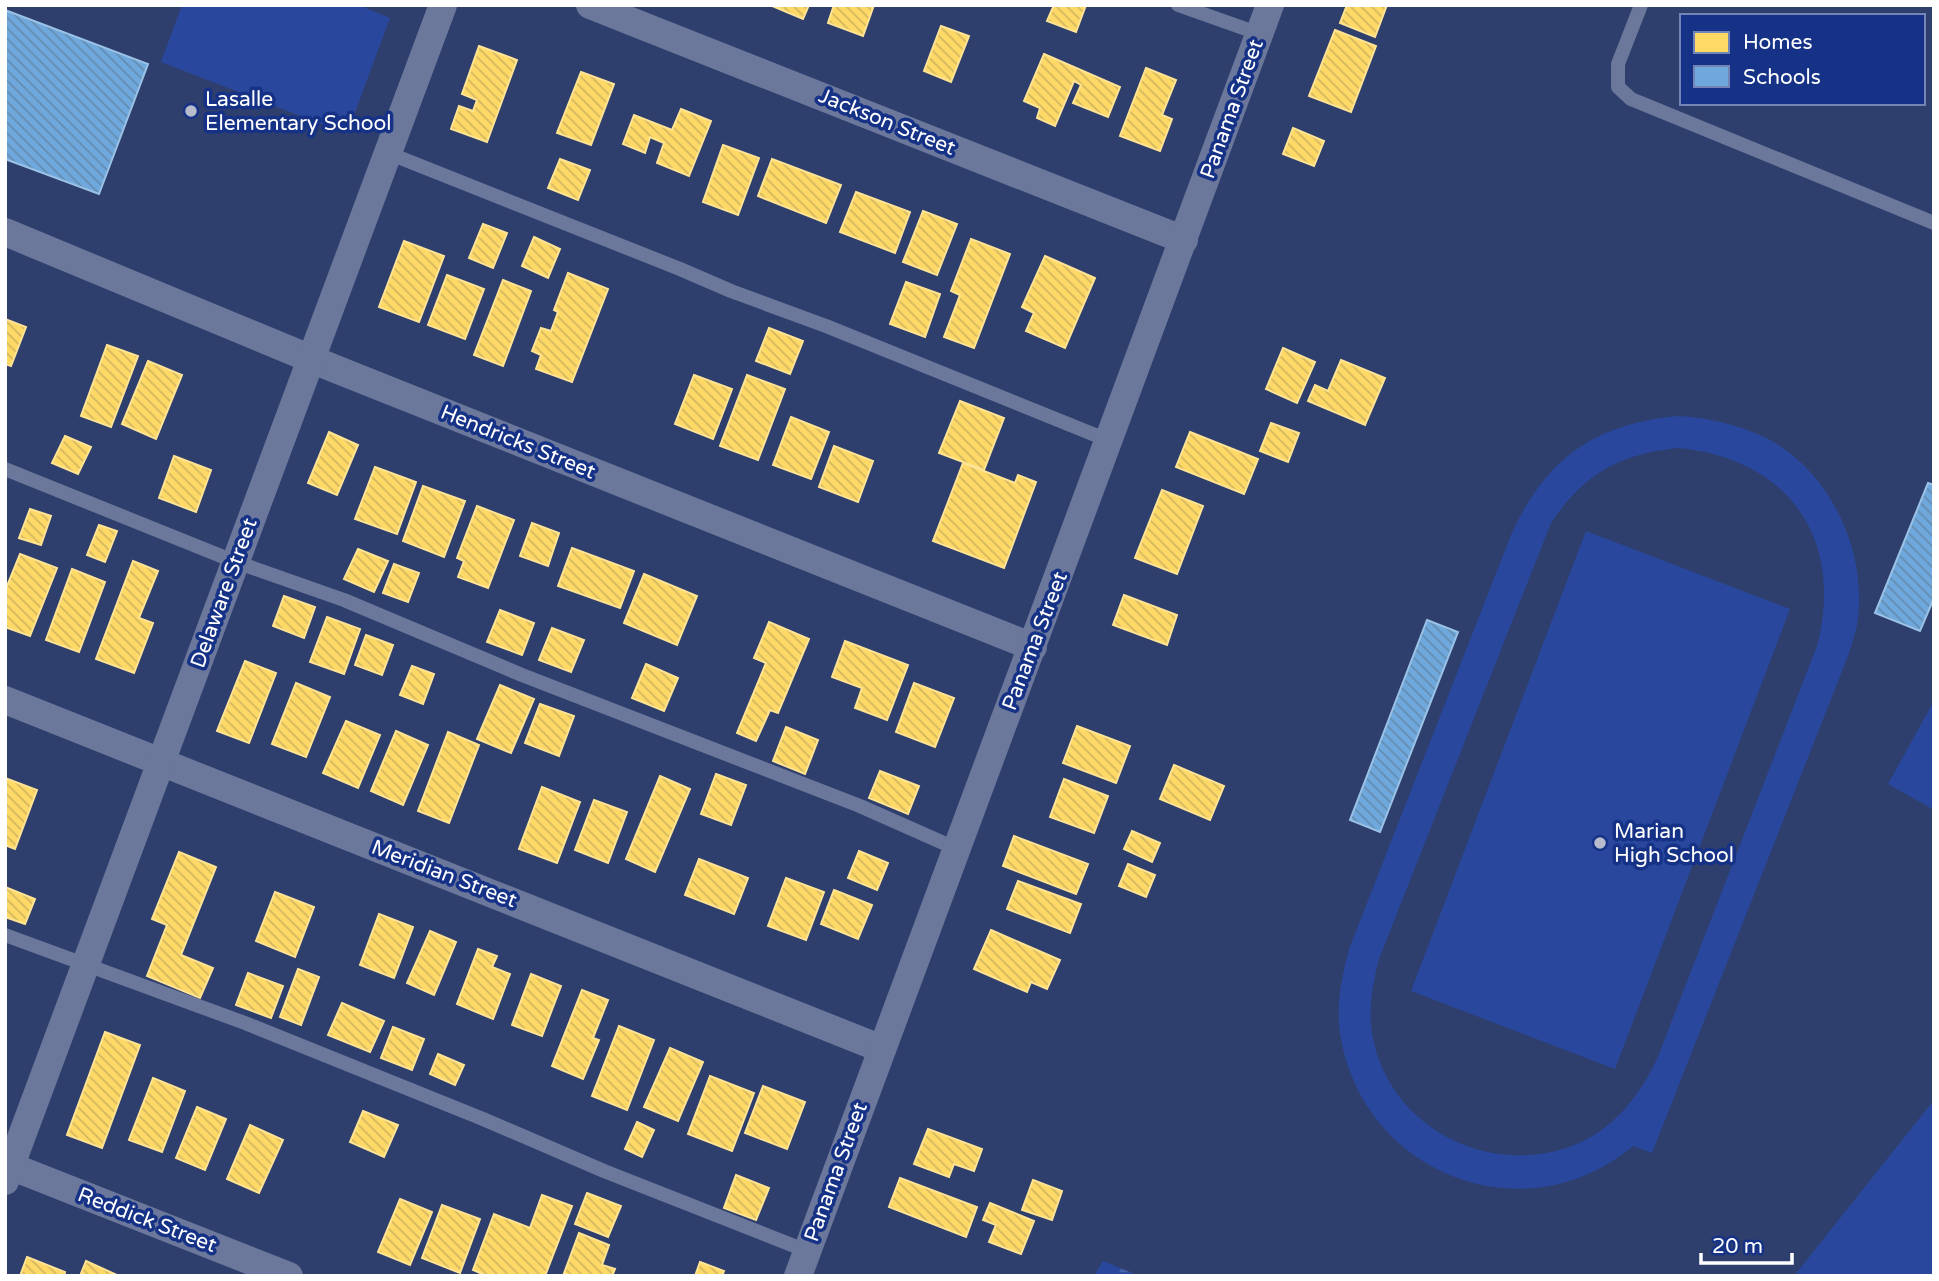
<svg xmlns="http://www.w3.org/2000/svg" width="1939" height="1281" viewBox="0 0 1939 1281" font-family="'Varela Round',sans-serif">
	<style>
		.forest { fill: url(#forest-firs) }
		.park { fill: #29489d; fill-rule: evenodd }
		.homes { fill: url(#homes-back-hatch); stroke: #ffe494; stroke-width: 2 }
		.schools { fill: url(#schools-back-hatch); stroke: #9ac2e6; stroke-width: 2 }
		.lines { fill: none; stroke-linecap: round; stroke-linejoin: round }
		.service { stroke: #6b779b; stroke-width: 14 }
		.minor { stroke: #6b779b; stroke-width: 28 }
		.poi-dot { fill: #b6bccc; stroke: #163286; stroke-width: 2.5 }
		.labels { text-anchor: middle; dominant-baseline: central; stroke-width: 7; stroke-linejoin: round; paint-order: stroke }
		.poi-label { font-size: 21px; fill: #fff; stroke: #163286; text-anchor: start }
		.street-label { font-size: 21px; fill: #fff; stroke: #163286 }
	</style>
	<defs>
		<pattern id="forest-firs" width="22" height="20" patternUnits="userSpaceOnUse" patternTransform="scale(1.75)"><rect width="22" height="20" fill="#29489d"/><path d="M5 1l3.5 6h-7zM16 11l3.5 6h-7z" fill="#4963ac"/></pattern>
		<pattern id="homes-back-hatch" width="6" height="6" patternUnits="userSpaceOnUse" patternTransform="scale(1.75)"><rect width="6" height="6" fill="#ffd966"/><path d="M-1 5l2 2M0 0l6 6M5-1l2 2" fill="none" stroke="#d2b660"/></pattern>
		<pattern id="schools-back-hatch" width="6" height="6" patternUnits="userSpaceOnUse" patternTransform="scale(1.75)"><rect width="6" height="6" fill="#6fa8dc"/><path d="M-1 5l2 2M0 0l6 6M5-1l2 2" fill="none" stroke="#648cb1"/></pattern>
	</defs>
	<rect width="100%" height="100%" fill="#2f3f6d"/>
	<polygon class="forest" points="1103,1261 1139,1276 1094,1276"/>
	<g class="park">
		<polygon points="182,5 358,5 390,18 347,134 161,62"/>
		<path d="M1678,416C1709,418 1737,424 1766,438C1831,471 1869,554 1857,625C1855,635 1851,646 1848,656L1652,1153L1633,1146C1524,1238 1361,1173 1340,1033C1336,1004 1342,976 1349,949L1511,535C1546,458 1594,424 1678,416ZM1678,448C1788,458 1845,539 1817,646L1657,1059C1640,1094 1616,1127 1579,1143C1493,1181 1387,1128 1372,1033C1368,1008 1373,983 1379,959L1551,523C1584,474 1619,454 1678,448Z"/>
		<polygon points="1586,531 1790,609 1615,1069 1411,991"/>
		<polygon points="1934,701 1934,810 1888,784"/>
		<polygon points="1934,1100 1934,1276 1794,1276"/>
	</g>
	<g class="homes">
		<polygon points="770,5 809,5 803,19"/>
		<polygon points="834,5 874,5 863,36 828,23"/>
		<polygon points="1054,5 1086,5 1076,32 1047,21"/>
		<polygon points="1347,5 1387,5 1375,37 1340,23"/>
		<polygon points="941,26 969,36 951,82 924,71"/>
		<polygon points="1335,30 1376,46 1351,112 1309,96"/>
		<polygon points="479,46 517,60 487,142 451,129 459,106 473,111 477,100 462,94"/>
		<polygon points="1044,54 1120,87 1108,117 1073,103 1081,85 1074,81 1055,126 1037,118 1040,108 1024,101"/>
		<polygon points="1146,68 1176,80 1162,115 1172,119 1160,151 1120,136"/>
		<polygon points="581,72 614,84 591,145 557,133"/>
		<polygon points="681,109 711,121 689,176 657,163 664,143 650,137 645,153 623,144 634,115 672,130"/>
		<polygon points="1293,128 1324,141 1314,166 1283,154"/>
		<polygon points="723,145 759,158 738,215 703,202"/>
		<polygon points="560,159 590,170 578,200 548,188"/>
		<polygon points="772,159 841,185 826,223 758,196"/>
		<polygon points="856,192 910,212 895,253 840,232"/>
		<polygon points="923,211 957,224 937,275 903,262"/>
		<polygon points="483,224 507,233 493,268 469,258"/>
		<polygon points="534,237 560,249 548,278 522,266"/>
		<polygon points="971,239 1010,254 974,348 944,337 960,295 951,291"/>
		<polygon points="404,241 444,256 419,322 379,307"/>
		<polygon points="1045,256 1095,278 1065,348 1026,331 1034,313 1022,307"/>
		<polygon points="568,273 608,289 572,382 536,369 541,355 532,351 541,328 551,331 558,312 554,310"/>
		<polygon points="447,275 484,289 465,339 428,325"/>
		<polygon points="503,280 531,291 503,366 474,355"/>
		<polygon points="906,282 940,294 925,337 890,324"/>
		<polygon points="5,319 26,327 11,366 5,364"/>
		<polygon points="769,328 803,341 790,374 756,361"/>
		<polygon points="107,345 138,356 111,427 81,416"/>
		<polygon points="1283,348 1315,362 1297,403 1266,389"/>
		<polygon points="1341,360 1385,378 1365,425 1308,401 1315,385 1328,391"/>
		<polygon points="148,361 182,375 156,439 122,424"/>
		<polygon points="694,375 732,389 713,439 675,424"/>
		<polygon points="747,375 785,389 758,460 720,446"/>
		<polygon points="960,401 1004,418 984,470 939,453"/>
		<polygon points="791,417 829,432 811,479 773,465"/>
		<polygon points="1271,423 1299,433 1288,462 1260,451"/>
		<polygon points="329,432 358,445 337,495 308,483"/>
		<polygon points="1190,432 1258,459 1244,494 1176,467"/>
		<polygon points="65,436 91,447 78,474 52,463"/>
		<polygon points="834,446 873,461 858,502 819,487"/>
		<polygon points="174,456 211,470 196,512 159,498"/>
		<polygon points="963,463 1015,483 1018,475 1036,482 1004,568 933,541"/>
		<polygon points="375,467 416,482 397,534 355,519"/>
		<polygon points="423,486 465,501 444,557 403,541"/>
		<polygon points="1162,490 1203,506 1177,574 1135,558"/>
		<polygon points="477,506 514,520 488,588 458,577 464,561 457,558"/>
		<polygon points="30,509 51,516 41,545 19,538"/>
		<polygon points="532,523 559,533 548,566 520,556"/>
		<polygon points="99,525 117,531 105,562 87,555"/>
		<polygon points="572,548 634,571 620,608 558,586"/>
		<polygon points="358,549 388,561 374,592 344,579"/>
		<polygon points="20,554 57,568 30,636 5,627 5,591"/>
		<polygon points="133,561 158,571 139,618 153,623 134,673 96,659"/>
		<polygon points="394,564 419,573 408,602 383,593"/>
		<polygon points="72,569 105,582 79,652 46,640"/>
		<polygon points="644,574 697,596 677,645 624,623"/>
		<polygon points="1124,595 1177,615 1167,645 1113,625"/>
		<polygon points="284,596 315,607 304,638 273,626"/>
		<polygon points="500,610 534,623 522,655 487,642"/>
		<polygon points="327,617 360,629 344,674 310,662"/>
		<polygon points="769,622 809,639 778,713 770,710 756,741 737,733 766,663 754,658"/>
		<polygon points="552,628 584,640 571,672 539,660"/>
		<polygon points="366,635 393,645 382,675 355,665"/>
		<polygon points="845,641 908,665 887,720 855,708 862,688 832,677"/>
		<polygon points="245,661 276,673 249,743 217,731"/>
		<polygon points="646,664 678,678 664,711 632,698"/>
		<polygon points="412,666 434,674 423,704 400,695"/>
		<polygon points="296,683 330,697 306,757 272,744"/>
		<polygon points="914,683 954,698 935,747 896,732"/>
		<polygon points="500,685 534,699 511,753 477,739"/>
		<polygon points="540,704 574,716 559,756 525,743"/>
		<polygon points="346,721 380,735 358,788 323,773"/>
		<polygon points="1077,726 1130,746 1116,783 1063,763"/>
		<polygon points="786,727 818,740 805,774 773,761"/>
		<polygon points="396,731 428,745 403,805 371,791"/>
		<polygon points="448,732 479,745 449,823 418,811"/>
		<polygon points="1174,765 1224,786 1210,820 1160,799"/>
		<polygon points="880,771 919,786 908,814 869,798"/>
		<polygon points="716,774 746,785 731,825 701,814"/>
		<polygon points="660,776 690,789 655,872 626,859"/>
		<polygon points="5,778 37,790 15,849 5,845"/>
		<polygon points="1064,779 1108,796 1094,833 1050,817"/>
		<polygon points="542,787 580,802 557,863 519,849"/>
		<polygon points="594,800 627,812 608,863 575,850"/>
		<polygon points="1132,831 1160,843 1152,862 1124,849"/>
		<polygon points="1014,836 1088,864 1076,894 1003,866"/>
		<polygon points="859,851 888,863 877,890 848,878"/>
		<polygon points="179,852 216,867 181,955 213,968 200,998 147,976 167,925 152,919"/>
		<polygon points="699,859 748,878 734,914 685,895"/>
		<polygon points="1128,864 1155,875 1146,897 1119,886"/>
		<polygon points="786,878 824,892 806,940 768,926"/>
		<polygon points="1018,881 1081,904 1070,933 1007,909"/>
		<polygon points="5,887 35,899 25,924 5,917"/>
		<polygon points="834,890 872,905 858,939 821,924"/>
		<polygon points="275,892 314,907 295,957 256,941"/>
		<polygon points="379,914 413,927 394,978 360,965"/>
		<polygon points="991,930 1060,960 1047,989 1031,982 1027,992 974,969"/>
		<polygon points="430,931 456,942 434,995 407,983"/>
		<polygon points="478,949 497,956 492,967 510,974 493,1019 457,1004"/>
		<polygon points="298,969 319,977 301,1025 280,1017"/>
		<polygon points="248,973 283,986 271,1018 236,1005"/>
		<polygon points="531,974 561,986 542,1036 512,1025"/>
		<polygon points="582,990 608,1000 593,1038 599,1040 583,1079 552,1066"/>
		<polygon points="342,1003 384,1021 370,1052 328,1035"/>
		<polygon points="619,1026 654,1040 627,1110 592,1096"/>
		<polygon points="393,1027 424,1039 412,1070 381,1058"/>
		<polygon points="105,1032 140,1045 102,1148 67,1135"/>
		<polygon points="670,1048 703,1062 678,1121 644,1107"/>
		<polygon points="438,1054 464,1065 455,1085 430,1074"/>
		<polygon points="710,1076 754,1093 732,1151 688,1134"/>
		<polygon points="153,1078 185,1091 162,1152 129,1140"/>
		<polygon points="763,1086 805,1102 787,1149 745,1133"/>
		<polygon points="197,1107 226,1119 205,1170 176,1158"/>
		<polygon points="363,1111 398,1125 384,1157 350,1142"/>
		<polygon points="637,1122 654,1130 642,1157 625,1149"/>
		<polygon points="250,1125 283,1140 259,1193 227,1179"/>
		<polygon points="928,1129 982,1149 974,1171 954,1164 949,1177 914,1164"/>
		<polygon points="736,1175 769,1188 756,1220 724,1208"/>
		<polygon points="900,1178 977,1207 966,1237 889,1207"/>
		<polygon points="1033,1180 1062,1191 1052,1220 1022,1210"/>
		<polygon points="587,1193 621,1206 608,1237 575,1224"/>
		<polygon points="542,1195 572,1206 545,1276 487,1276 473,1270 494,1214 530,1228"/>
		<polygon points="400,1199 432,1212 410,1265 378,1252"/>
		<polygon points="990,1203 1034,1221 1021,1254 989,1242 996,1225 983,1220"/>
		<polygon points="442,1205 480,1219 460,1273 422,1258"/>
		<polygon points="579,1233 609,1245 602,1265 615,1269 612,1276 563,1276"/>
		<polygon points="27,1257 65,1272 64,1276 20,1276"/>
		<polygon points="86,1261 119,1276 80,1276"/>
		<polygon points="700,1262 724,1271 722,1276 695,1276"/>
	</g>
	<g class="schools">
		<polygon points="5,10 148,64 99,194 5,159"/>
		<polygon points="1928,483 1934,485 1934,598 1920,631 1875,613"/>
		<polygon points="1427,620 1458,632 1380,832 1350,820"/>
	</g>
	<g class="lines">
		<g class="service">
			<polyline points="1178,5 1260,34"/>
			<polyline points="1641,5 1618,64 1618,87 1631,99 1934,223"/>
			<polyline points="388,153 680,269 731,291 826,326 1110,441"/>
			<polyline points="5,469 236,562 344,600 522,675 860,806 957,849"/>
			<polyline points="5,935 245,1023 483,1119 604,1171 807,1251"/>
		</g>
		<g class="minor">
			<polyline points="590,5 1184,240"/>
			<polyline points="5,232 333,368 1033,647"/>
			<polyline points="5,700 882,1049"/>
			<polyline points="5,1164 289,1276"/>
			<polyline points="5,1181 443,5"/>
			<polyline points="798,1276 1270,5"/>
		</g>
	</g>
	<g class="poi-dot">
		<circle cx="191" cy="111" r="7"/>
		<circle cx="1600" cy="843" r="7"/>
	</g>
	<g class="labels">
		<g class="poi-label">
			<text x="205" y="99">Lasalle<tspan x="205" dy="24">Elementary School</tspan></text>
			<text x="1614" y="831">Marian<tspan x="1614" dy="24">High School</tspan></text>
		</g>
		<g class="street-label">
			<text transform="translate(1232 109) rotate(-70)">Panama Street</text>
			<text transform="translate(887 122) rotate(22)">Jackson Street</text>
			<text transform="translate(518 442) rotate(22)">Hendricks Street</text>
			<text transform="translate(224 593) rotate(-70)">Delaware Street</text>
			<text transform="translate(1035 641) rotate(-69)">Panama Street</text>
			<text transform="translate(444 874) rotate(21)">Meridian Street</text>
			<text transform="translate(836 1172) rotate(-70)">Panama Street</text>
			<text transform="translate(147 1220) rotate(21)">Reddick Street</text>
		</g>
	</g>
	<rect width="1939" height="1281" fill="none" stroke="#ffffff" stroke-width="14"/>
	<rect x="1680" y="14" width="245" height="91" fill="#163286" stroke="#7384b6" stroke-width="2"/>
	<rect x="1694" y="32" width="35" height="21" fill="#ffd966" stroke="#7384b6" stroke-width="2"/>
	<text x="1743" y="49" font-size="21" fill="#ffffff">Homes</text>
	<rect x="1694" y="66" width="35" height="21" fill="#6fa8dc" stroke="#7384b6" stroke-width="2"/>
	<text x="1743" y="84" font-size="21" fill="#ffffff">Schools</text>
	<path d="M1701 1253v10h91v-10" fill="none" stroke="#ffffff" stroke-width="3.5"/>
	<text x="1712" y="1253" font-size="21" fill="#ffffff" stroke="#163286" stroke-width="5" paint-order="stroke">20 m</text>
</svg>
